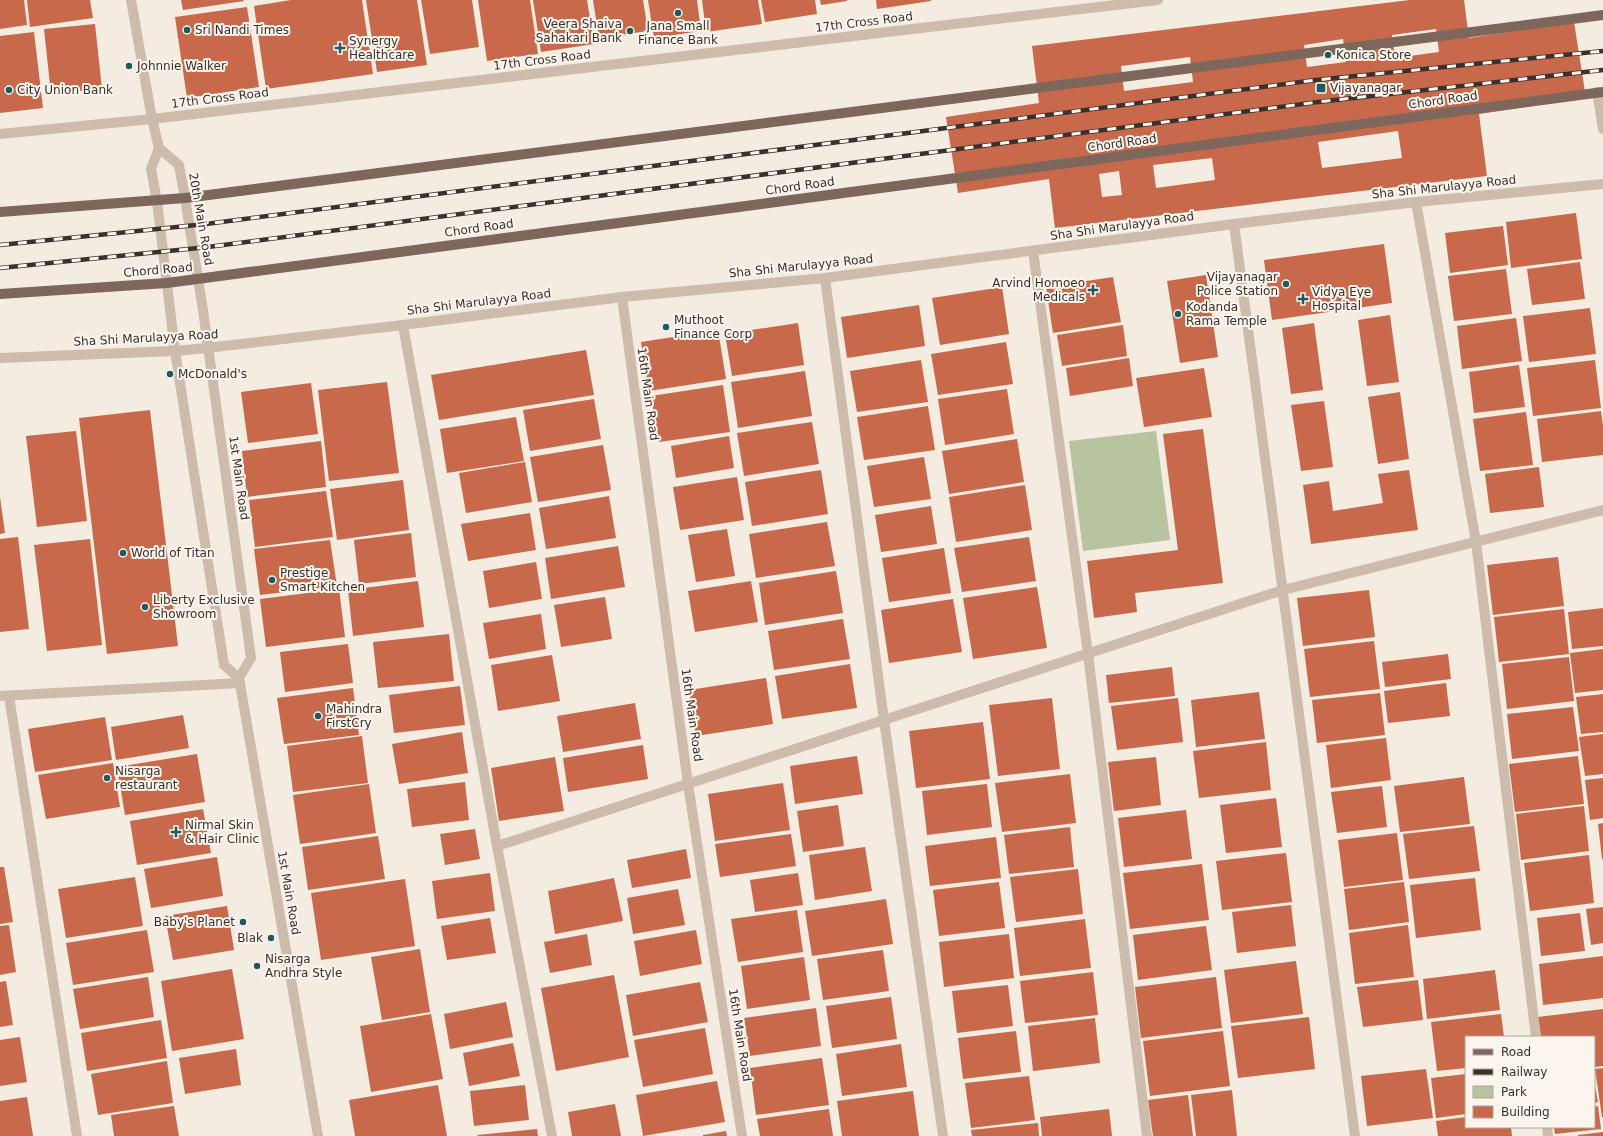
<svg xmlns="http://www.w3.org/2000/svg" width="1603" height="1136" viewBox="0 0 1603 1136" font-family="'DejaVu Sans',sans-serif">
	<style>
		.green { fill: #b8c4a0 }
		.building { fill: #c8694b; fill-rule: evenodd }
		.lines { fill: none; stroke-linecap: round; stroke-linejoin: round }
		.minor { stroke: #cdbbac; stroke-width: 10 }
		.major { stroke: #7d675c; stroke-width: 10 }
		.rail-casing { stroke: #3b302b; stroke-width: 4.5 }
		.rail { stroke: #fbf5ee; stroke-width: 3; stroke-dasharray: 9; stroke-linecap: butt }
		.poi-dot { fill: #1f5a5e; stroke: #fbf5ee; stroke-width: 1.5 }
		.labels { text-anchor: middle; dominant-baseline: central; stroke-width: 4; stroke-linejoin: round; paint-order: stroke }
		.street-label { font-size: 12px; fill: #3b302b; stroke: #fbf5ee }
		.poi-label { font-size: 12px; fill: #3b302b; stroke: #fbf5ee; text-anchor: start }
	</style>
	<rect width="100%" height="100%" fill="#f4ebe1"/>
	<polygon class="green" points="1156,431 1170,540 1083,551 1069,441"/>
	<g class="building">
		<polygon points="0,0 24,0 27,25 0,29"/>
		<polygon points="27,0 90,0 93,18 30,27"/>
		<polygon points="181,0 243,0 244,1 183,10"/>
		<polygon points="291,0 362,0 373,74 266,89 254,6"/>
		<polygon points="366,0 417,0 427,65 377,72"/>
		<polygon points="421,0 472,0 479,47 430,54"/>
		<polygon points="478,0 530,0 538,54 487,61"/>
		<polygon points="533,0 587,0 594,44 541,52"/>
		<polygon points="593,0 643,0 648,31 599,38"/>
		<polygon points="648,0 697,0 701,31 654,38"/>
		<polygon points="702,0 758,0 762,24 706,32"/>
		<polygon points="761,0 815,0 817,14 765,22"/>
		<polygon points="820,0 847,0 847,1 821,5"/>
		<polygon points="876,0 931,0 931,1 877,9"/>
		<path d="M1410,0H1464L1469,38L1574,22L1586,98L1479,114L1487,176L1055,228L1049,179L958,193L946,117L1039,103L1032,46ZM1436,29L1439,52L1395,58L1392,35ZM1343,39L1346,62L1307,67L1304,45ZM1190,57L1193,82L1124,91L1121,66ZM1398,131L1402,158L1322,168L1318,142ZM1212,158L1215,180L1156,188L1153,165ZM1119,171L1122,195L1102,197L1099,174Z"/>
		<polygon points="247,7 259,87 187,98 175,17"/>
		<polygon points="95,24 102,89 51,94 44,29"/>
		<polygon points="34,32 43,108 0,113 0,36"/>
		<polygon points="1576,213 1582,259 1511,268 1506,222"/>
		<polygon points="1503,226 1508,265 1450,273 1445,233"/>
		<polygon points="1384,244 1392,303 1272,320 1264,260"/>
		<polygon points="1580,262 1585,299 1532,305 1527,269"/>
		<polygon points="1506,269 1512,314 1454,321 1448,276"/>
		<polygon points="1206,275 1218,357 1180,363 1167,281"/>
		<polygon points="1113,277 1121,322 1053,333 1046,287"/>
		<polygon points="1002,287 1009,334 940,345 932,298"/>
		<polygon points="919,305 925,346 847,358 841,317"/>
		<polygon points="1590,308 1596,354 1529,362 1523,316"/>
		<polygon points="1390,315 1399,382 1367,386 1358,320"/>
		<polygon points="1516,318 1522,361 1462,369 1457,326"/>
		<polygon points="798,323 804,365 732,376 725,334"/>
		<polygon points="1314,323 1323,390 1291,394 1282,328"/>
		<polygon points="1123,325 1127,356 1062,366 1057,335"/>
		<polygon points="718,330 726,379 649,391 641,342"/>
		<polygon points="1006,342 1013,384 938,395 931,354"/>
		<polygon points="586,350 594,395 439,420 431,375"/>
		<polygon points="1129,358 1133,386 1070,396 1066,368"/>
		<polygon points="921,360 928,402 857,412 850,371"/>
		<polygon points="1595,360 1601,408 1533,416 1527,368"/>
		<polygon points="1519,365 1525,407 1474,413 1469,372"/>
		<polygon points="1204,368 1212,417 1144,427 1136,378"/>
		<polygon points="805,371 812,416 738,428 731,382"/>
		<polygon points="387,382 399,473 329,481 318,390"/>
		<polygon points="311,383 318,434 248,443 241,392"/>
		<polygon points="723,385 730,432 659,442 651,396"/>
		<polygon points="1007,389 1014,434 945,445 938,399"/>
		<polygon points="1400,392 1409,459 1378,464 1368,397"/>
		<polygon points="594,399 601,439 530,451 523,410"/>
		<polygon points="1324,401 1333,467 1301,471 1291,405"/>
		<polygon points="928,406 935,450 864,460 857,417"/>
		<polygon points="150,410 178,646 107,654 79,418"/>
		<polygon points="1601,411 1603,426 1603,455 1542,462 1537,419"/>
		<polygon points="1526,412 1533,465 1480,471 1473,419"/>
		<polygon points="516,417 524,461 447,473 440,429"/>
		<polygon points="812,422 819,464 744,476 737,433"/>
		<polygon points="1203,429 1223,583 1135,593 1137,612 1094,618 1087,561 1178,550 1163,434"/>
		<polygon points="76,431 87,521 37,527 26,436"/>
		<polygon points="729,436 734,468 676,478 671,446"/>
		<polygon points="1017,439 1024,482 949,494 942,451"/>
		<polygon points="321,441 326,487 247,497 242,451"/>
		<polygon points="603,445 611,490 538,502 530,457"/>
		<polygon points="924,457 931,499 874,507 867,466"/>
		<polygon points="525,462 532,502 466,513 459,473"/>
		<polygon points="1539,467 1544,507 1490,513 1485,474"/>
		<polygon points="821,470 828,514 752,526 745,482"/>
		<polygon points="1409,470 1418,530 1311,544 1303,485 1329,481 1333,511 1383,503 1378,474"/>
		<polygon points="737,477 744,520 680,530 673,487"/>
		<polygon points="403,480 409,530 337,540 330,489"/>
		<polygon points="1025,485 1032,530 956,542 949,497"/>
		<polygon points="326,491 333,537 255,547 249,500"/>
		<polygon points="609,496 616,538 546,549 539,508"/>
		<polygon points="0,497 5,533 0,534"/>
		<polygon points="931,506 937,544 881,552 875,515"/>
		<polygon points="530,513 536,550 468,561 461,524"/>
		<polygon points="827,522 835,566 756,578 749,534"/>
		<polygon points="727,529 735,576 696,582 688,535"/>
		<polygon points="411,533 416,577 359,584 354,540"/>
		<polygon points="18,537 29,629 0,632 0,539"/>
		<polygon points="1029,537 1036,581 962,592 954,548"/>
		<polygon points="90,539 102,645 47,651 34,545"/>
		<polygon points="330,540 337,586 260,595 254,549"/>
		<polygon points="618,546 625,587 551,599 545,558"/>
		<polygon points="944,548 951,593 889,602 882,558"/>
		<polygon points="1558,557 1564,606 1493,615 1487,565"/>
		<polygon points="536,562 542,599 489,608 483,571"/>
		<polygon points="836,571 843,613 765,625 759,583"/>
		<polygon points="418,581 424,627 353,636 348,590"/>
		<polygon points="751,581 758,622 695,632 688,591"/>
		<polygon points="1037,587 1047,648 973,659 963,598"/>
		<polygon points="339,589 345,637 266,647 260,599"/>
		<polygon points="1369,590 1375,637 1303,646 1297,598"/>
		<polygon points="605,597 612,639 561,647 554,605"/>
		<polygon points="953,599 962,652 889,663 881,610"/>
		<polygon points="1603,608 1603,646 1572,649 1568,612"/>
		<polygon points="1564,609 1569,654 1499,662 1494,617"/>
		<polygon points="541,614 546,649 489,659 483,623"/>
		<polygon points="843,619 850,659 774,670 768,631"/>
		<polygon points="449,634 454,681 378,688 373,642"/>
		<polygon points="1374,641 1380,689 1310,697 1304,649"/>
		<polygon points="348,644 353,683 285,692 280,652"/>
		<polygon points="1603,649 1603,690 1575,693 1570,653"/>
		<polygon points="1448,654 1451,679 1385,687 1382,662"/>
		<polygon points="552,655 560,701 498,711 491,665"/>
		<polygon points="1569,657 1574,701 1507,709 1502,664"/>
		<polygon points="850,664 857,708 782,719 775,676"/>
		<polygon points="1172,667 1175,696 1109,703 1106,675"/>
		<polygon points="766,678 773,724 696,736 689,690"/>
		<polygon points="1446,683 1450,716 1388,723 1384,691"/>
		<polygon points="460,686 465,725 394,733 389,695"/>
		<polygon points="353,688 359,735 284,744 277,698"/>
		<polygon points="1259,692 1265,739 1196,747 1191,700"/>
		<polygon points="1380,693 1385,735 1317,743 1312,700"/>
		<polygon points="1603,694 1603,732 1581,734 1576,697"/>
		<polygon points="1052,698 1060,769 998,776 989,705"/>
		<polygon points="1178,698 1183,742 1117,750 1111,706"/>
		<polygon points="635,703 641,739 563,752 557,716"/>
		<polygon points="1573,707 1579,751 1512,759 1507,714"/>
		<polygon points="183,715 189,748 116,760 111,727"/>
		<polygon points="105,717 112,760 35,772 28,729"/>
		<polygon points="983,722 990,779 916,788 909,731"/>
		<polygon points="462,732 468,773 399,784 392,744"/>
		<polygon points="1603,734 1603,774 1585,776 1579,737"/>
		<polygon points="362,736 368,783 293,792 287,746"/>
		<polygon points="1386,738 1391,780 1331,788 1326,745"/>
		<polygon points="1266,742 1271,790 1199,798 1193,751"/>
		<polygon points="643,745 648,779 568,792 563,758"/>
		<polygon points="197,754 205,802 125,815 117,767"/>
		<polygon points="857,756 863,794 795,804 790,766"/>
		<polygon points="1578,756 1584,804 1515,812 1509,764"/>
		<polygon points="555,757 564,811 499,821 491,768"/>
		<polygon points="1156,757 1161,805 1114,811 1108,762"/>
		<polygon points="113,763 120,807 46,819 38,775"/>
		<polygon points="1070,774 1076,823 1002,832 995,783"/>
		<polygon points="1464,777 1470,824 1400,832 1394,786"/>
		<polygon points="1603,778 1603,818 1590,820 1585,780"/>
		<polygon points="465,782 469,820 412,827 407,789"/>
		<polygon points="783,783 790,830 715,841 708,794"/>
		<polygon points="369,784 376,833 300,844 293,795"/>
		<polygon points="987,784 992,827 927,835 922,791"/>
		<polygon points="1382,786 1387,827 1337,833 1331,792"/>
		<polygon points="1276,798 1282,847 1226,853 1220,805"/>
		<polygon points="838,805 844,846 803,852 797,811"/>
		<polygon points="1584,806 1589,851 1521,860 1516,814"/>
		<polygon points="203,809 211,853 137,865 130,821"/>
		<polygon points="1186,810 1192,859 1124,867 1118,818"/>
		<polygon points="1603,823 1603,859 1602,859 1598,824"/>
		<polygon points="1474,826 1480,871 1409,879 1403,834"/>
		<polygon points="1070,827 1074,867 1009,874 1004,835"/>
		<polygon points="475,829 480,859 445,865 440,834"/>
		<polygon points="1397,833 1403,880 1344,887 1338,840"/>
		<polygon points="791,834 796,866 720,877 715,844"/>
		<polygon points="378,836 385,879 308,890 302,847"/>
		<polygon points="996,837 1001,878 930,886 925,846"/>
		<polygon points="865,847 872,891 815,900 809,855"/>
		<polygon points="686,849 691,878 632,888 627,860"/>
		<polygon points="1286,853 1292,902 1222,910 1216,861"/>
		<polygon points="1589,855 1594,903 1530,911 1524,863"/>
		<polygon points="217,857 223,896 151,908 144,869"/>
		<polygon points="1202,864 1209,920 1130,929 1123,873"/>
		<polygon points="0,867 4,867 13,922 0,924"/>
		<polygon points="1078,869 1083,914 1016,922 1010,877"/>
		<polygon points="490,873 495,911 437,919 432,881"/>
		<polygon points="798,873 803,905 755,912 750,880"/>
		<polygon points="135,877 143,926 66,938 58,889"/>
		<polygon points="614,878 623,921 555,934 548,891"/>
		<polygon points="1475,878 1481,930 1416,938 1410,885"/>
		<polygon points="405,879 415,946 321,960 311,893"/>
		<polygon points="999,882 1005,928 939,936 933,890"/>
		<polygon points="1404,882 1409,922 1349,930 1344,889"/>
		<polygon points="678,889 685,925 633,934 627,898"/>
		<polygon points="886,899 893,944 812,956 805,911"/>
		<polygon points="1291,905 1296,946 1237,953 1232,912"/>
		<polygon points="227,906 234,950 173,960 165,916"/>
		<polygon points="1603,907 1603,943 1591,945 1586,909"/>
		<polygon points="797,910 803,952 738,962 731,919"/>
		<polygon points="1580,913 1585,951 1541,956 1537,918"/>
		<polygon points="490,918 496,953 447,960 441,926"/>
		<polygon points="1085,919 1091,968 1020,976 1014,928"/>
		<polygon points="9,925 16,972 0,975 0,926"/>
		<polygon points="1408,925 1414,977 1355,984 1349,933"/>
		<polygon points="1206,926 1212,970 1138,980 1133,935"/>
		<polygon points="147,930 154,972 73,985 66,943"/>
		<polygon points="696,930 702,964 640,976 634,941"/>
		<polygon points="587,934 592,965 550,973 544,942"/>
		<polygon points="1009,934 1014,978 944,987 939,942"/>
		<polygon points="420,949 430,1012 382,1020 371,957"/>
		<polygon points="883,950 889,991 823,1000 817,959"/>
		<polygon points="1603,956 1603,998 1543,1005 1539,964"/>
		<polygon points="804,957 810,1000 747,1009 741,966"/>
		<polygon points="1296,961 1303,1014 1231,1023 1224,970"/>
		<polygon points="232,969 244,1039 172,1051 161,981"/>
		<polygon points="1495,970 1500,1010 1427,1019 1423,979"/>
		<polygon points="1093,972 1098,1015 1025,1023 1020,981"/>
		<polygon points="614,975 629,1057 556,1071 541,988"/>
		<polygon points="148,977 154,1017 80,1029 73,989"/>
		<polygon points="1216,977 1222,1028 1141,1038 1135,987"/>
		<polygon points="1418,980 1423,1020 1363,1027 1357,987"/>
		<polygon points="6,981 13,1025 0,1027 0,982"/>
		<polygon points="700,982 708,1022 633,1036 626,995"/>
		<polygon points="1008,985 1013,1026 957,1033 952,991"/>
		<polygon points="891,997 897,1039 832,1048 826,1006"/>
		<polygon points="506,1002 513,1037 450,1049 444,1014"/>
		<polygon points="816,1008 821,1046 750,1056 744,1018"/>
		<polygon points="1603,1009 1603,1066 1594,1067 1594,1037 1541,1037 1538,1017"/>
		<polygon points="431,1014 443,1079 371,1092 360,1026"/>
		<polygon points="1501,1014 1504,1037 1466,1037 1466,1068 1437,1071 1431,1022"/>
		<polygon points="1309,1017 1315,1069 1238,1078 1231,1026"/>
		<polygon points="1095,1018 1100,1063 1033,1071 1028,1026"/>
		<polygon points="161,1020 167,1058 87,1071 81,1033"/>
		<polygon points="705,1028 713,1074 643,1087 634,1040"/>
		<polygon points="1016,1031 1021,1072 963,1079 958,1038"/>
		<polygon points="1223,1031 1230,1086 1150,1096 1143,1041"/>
		<polygon points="20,1037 27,1082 0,1086 0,1040"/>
		<polygon points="513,1043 520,1076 469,1086 463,1053"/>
		<polygon points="901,1044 907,1087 842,1096 836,1054"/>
		<polygon points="236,1049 241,1085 185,1094 179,1058"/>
		<polygon points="822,1058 829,1105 756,1115 750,1068"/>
		<polygon points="167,1061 173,1103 98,1115 91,1074"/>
		<polygon points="1603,1068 1603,1117 1602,1117 1595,1069"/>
		<polygon points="1426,1069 1433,1118 1367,1126 1361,1076"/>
		<polygon points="1466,1074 1466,1114 1436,1118 1431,1078"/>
		<polygon points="1029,1076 1035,1120 971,1128 965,1083"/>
		<polygon points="717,1081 725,1122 643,1136 636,1095"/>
		<polygon points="1594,1081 1598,1102 1594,1103"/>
		<polygon points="438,1085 447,1136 355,1136 349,1100"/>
		<polygon points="525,1085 529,1120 474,1126 470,1091"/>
		<polygon points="1232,1090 1237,1136 1196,1136 1191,1095"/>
		<polygon points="913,1091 919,1136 842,1136 837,1101"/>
		<polygon points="1188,1095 1193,1136 1153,1136 1148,1100"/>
		<polygon points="27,1097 33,1136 0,1136 0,1101"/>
		<polygon points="615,1104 621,1136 572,1136 568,1112"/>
		<polygon points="174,1106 179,1136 114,1136 111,1115"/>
		<polygon points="1598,1106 1601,1129 1555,1134 1554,1127 1594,1127 1594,1107"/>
		<polygon points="829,1109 833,1136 760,1136 757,1119"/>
		<polygon points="1109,1109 1112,1136 1042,1136 1040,1117"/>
		<polygon points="1466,1117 1466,1127 1511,1127 1512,1136 1438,1136 1436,1121"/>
		<polygon points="1038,1123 1039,1136 972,1136 971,1130"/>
		<polygon points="537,1129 538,1136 478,1136 477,1135"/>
		<polygon points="726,1131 727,1136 703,1136 703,1135"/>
		<polygon points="1603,1132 1603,1136 1578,1136 1578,1135"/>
	</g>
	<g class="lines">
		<g class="minor">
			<polyline points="131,0 152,119 159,148 179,165 185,198 203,310 251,658 239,678"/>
			<polyline points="1597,92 1603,129"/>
			<polyline points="0,134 152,119 1158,0"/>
			<polyline points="159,148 151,169 157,201 175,351 224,665 239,678 318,1136"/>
			<polyline points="1416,202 1476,542 1536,1037"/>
			<polyline points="1234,224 1355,1136"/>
			<polyline points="1033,251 1088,654 1147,1136"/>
			<polyline points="825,278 884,720 943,1136"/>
			<polyline points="622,297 688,784 742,1136"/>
			<polyline points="403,325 497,846 552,1136"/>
			<polyline points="0,358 175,351 207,348 403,325 622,297 825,278 1234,224 1416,202 1603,184"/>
			<polyline points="0,696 240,683"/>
			<polyline points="9,696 77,1136"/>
			<polyline points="497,846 1283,590 1603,510"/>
			<polyline points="1547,1127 1548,1136"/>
		</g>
		<g class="major">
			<polyline points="0,212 185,198 1603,15"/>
			<polyline points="0,294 167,283 1603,92"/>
		</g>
		<g class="rail-casing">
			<g id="rail">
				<polyline points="0,245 206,224 1316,80 1603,51"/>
				<polyline points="0,268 208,247 1318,102 1603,70"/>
			</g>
		</g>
		<use href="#rail" class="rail"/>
	</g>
	<g class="poi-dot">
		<circle cx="678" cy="13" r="4"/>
		<circle cx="187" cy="30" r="4"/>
		<circle cx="630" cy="31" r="4"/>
		<path d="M338 42h4v4h4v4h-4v4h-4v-4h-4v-4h4z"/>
		<circle cx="1328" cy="55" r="4"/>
		<circle cx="129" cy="66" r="4"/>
		<rect x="1316" y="83" width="10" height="10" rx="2"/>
		<circle cx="9" cy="90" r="4"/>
		<circle cx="1286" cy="284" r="4"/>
		<path d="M1091 284h4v4h4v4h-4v4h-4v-4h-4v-4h4z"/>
		<path d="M1301 293h4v4h4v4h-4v4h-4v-4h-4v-4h4z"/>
		<circle cx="1178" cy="314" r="4"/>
		<circle cx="666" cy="327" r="4"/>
		<circle cx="170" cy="374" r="4"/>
		<circle cx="123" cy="553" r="4"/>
		<circle cx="272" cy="580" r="4"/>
		<circle cx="145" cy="607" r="4"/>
		<circle cx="318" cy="716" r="4"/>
		<circle cx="107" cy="778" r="4"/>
		<path d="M174 826h4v4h4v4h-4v4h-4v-4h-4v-4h4z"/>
		<circle cx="243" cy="922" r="4"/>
		<circle cx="271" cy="938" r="4"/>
		<circle cx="257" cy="966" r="4"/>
	</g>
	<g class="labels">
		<g class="street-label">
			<text transform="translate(864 22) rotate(-7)">17th Cross Road</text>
			<text transform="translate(542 60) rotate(-7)">17th Cross Road</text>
			<text transform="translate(220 98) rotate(-7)">17th Cross Road</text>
			<text transform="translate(1443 100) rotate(-8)">Chord Road</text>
			<text transform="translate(1122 143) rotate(-8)">Chord Road</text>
			<text transform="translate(800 186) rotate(-8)">Chord Road</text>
			<text transform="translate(1444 187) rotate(-6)">Sha Shi Marulayya Road</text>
			<text transform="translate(201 219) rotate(80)">20th Main Road</text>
			<text transform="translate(1122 226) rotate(-8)">Sha Shi Marulayya Road</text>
			<text transform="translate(479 228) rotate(-8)">Chord Road</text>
			<text transform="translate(801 266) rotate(-6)">Sha Shi Marulayya Road</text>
			<text transform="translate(158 270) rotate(-5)">Chord Road</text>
			<text transform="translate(479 302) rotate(-7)">Sha Shi Marulayya Road</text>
			<text transform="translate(146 338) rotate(-3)">Sha Shi Marulayya Road</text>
			<text transform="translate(648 394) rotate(82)">16th Main Road</text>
			<text transform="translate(239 478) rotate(82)">1st Main Road</text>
			<text transform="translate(692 715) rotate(82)">16th Main Road</text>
			<text transform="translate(289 893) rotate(80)">1st Main Road</text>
			<text transform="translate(740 1035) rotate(81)">16th Main Road</text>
		</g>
		<g class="poi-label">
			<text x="622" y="24" text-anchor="end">Veera Shaiva<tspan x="622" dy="14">Sahakari Bank</tspan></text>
			<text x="678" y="26" text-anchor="middle">Jana Small<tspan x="678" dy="14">Finance Bank</tspan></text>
			<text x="195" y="30">Sri Nandi Times</text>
			<text x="349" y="41">Synergy<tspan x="349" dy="14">Healthcare</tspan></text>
			<text x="1336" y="55">Konica Store</text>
			<text x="137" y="66">Johnnie Walker</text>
			<text x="1330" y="88">Vijayanagar</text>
			<text x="17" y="90">City Union Bank</text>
			<text x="1278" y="277" text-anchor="end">Vijayanagar<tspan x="1278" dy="14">Police Station</tspan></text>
			<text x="1085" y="283" text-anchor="end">Arvind Homoeo<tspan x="1085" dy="14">Medicals</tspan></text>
			<text x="1312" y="292">Vidya Eye<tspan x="1312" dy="14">Hospital</tspan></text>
			<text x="1186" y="307">Kodanda<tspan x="1186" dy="14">Rama Temple</tspan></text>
			<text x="674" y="320">Muthoot<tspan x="674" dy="14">Finance Corp</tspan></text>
			<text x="178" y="374">McDonald's</text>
			<text x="131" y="553">World of Titan</text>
			<text x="280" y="573">Prestige<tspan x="280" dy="14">Smart Kitchen</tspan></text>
			<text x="153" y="600">Liberty Exclusive<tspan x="153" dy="14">Showroom</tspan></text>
			<text x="326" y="709">Mahindra<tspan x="326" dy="14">FirstCry</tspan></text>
			<text x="115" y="771">Nisarga<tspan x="115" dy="14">restaurant</tspan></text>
			<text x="185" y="825">Nirmal Skin<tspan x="185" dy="14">&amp; Hair Clinic</tspan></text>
			<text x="235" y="922" text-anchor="end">Baby's Planet</text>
			<text x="263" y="938" text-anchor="end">Blak</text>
			<text x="265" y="959">Nisarga<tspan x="265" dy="14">Andhra Style</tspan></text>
		</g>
	</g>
	<rect x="1465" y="1036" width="130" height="92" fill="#fbf5ee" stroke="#aea6a0"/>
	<rect x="1473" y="1049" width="20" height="6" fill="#7d675c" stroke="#aea6a0"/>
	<text x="1501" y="1056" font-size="12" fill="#3b302b">Road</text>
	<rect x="1473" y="1069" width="20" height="6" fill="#3b302b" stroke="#aea6a0"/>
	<text x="1501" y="1076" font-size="12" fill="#3b302b">Railway</text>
	<rect x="1473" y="1086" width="20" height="12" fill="#b8c4a0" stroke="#aea6a0"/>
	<text x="1501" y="1096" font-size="12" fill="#3b302b">Park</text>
	<rect x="1473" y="1106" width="20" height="12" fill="#c8694b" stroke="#aea6a0"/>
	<text x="1501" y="1116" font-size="12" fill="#3b302b">Building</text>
</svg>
